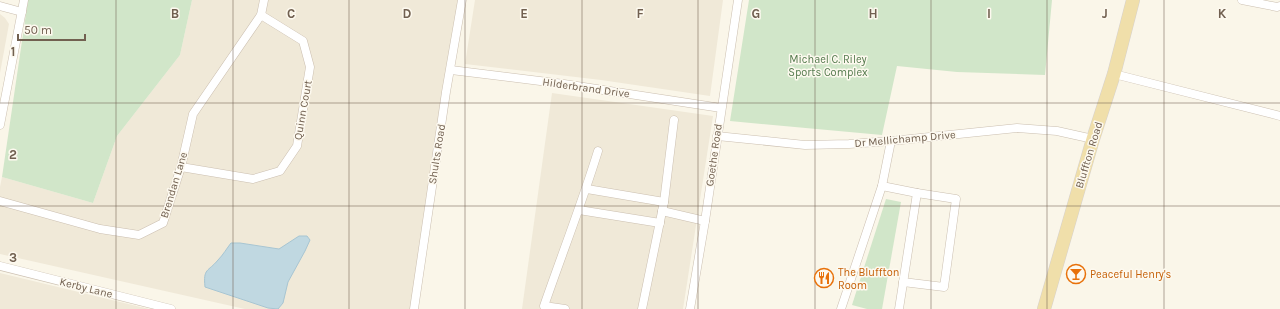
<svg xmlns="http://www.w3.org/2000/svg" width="1280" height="309" viewBox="0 0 1280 309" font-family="Karla,sans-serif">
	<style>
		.residential { fill: #f0e9d8 }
		.green { fill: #d1e6c9 }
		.water { fill: #c0d8e1; stroke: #a7c5d2 }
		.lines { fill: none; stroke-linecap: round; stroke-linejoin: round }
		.minor-casing { stroke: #cbbfb0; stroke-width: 9 }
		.primary-casing { stroke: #d7d2ce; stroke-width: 14 }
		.minor { stroke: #fff; stroke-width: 8 }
		.primary { stroke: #f0dfaa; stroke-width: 13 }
		.grid { fill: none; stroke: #716050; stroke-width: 1; stroke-opacity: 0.55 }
		.labels { text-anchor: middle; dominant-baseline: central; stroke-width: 3; stroke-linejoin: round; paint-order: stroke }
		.park-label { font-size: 11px; fill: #547a4d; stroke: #fdf9ef }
		.street-label { font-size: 11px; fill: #716050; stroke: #fdf9ef }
		.food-label { font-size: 11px; fill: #c56008; stroke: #fdf9ef; text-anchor: start }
		.grid-label { font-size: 13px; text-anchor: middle; font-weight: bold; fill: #716050; stroke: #fdf9ef; stroke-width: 3; stroke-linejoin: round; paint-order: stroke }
	</style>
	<rect width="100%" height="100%" fill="#faf6e9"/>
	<g class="residential">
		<polygon points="192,0 458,0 410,309 245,309 0,254 0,187 2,177 93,203 117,136 180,55"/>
		<polygon points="475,0 723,0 710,96 601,80 465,64"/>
		<polygon points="0,14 5,18 9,24 0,73"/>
		<polygon points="552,93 713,116 683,309 522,309"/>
		<polygon points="0,273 149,309 0,309"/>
	</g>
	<g class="green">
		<polygon points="28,0 192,0 180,55 117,136 93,203 2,177"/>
		<polygon points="749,0 1052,0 1045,75 957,72 897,66 882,135 730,121"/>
		<polygon points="886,199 901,202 882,309 867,309 852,305"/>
	</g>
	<path class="water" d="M299,236H307L310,240L305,251L288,282L283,303L278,309L268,308L205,287C203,268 208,272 218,260C223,255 227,248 231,243H240L279,249Z"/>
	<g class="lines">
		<g class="minor-casing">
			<g id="minor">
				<polyline points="1242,0 1277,7 1280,6"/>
				<polyline points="0,6 22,12"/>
				<polyline points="451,70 564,84 721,108"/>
				<polyline points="1114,74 1280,116"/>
				<polyline points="0,125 24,0"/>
				<polyline points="717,136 805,145 849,144 891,141 1017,128 1057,131 1093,139"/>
				<polyline points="181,167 253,179 280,171 297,146 310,67 303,41 261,15"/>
				<polyline points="882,186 917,193 899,309"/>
				<polyline points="587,189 664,202"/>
				<polyline points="0,201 100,229 139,235 163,223 181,167 193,114 261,15 264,0"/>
				<polyline points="579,210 660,223"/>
				<polyline points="662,211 705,221"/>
				<polyline points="0,266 171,309"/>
				<polyline points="903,282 944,287 956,199 917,193"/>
				<polyline points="414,309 446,92 462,0"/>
				<path d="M565,309L544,306C562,254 582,203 598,151"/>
				<polyline points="642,309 664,202 674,120"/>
				<polyline points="690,309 705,221 738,0"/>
				<polyline points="841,309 882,186 891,141"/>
			</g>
		</g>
		<g class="primary-casing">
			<polyline id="primary" points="1044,309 1093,139 1114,74 1133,0"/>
		</g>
		<use href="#minor" class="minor"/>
		<use href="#primary" class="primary"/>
	</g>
	<path class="grid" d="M116,0V309M233,0V309M349,0V309M465,0V309M582,0V309M698,0V309M815,0V309M931,0V309M1047,0V309M1164,0V309M0,103H1280M0,206H1280"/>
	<defs>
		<g id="bar-ring" transform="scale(1)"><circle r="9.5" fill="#fdf9ef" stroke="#e8710a" stroke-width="1.5"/><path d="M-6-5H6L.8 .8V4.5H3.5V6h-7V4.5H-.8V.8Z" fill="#e8710a"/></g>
		<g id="restaurant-ring" transform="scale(1)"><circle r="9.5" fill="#fdf9ef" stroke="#e8710a" stroke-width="1.5"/><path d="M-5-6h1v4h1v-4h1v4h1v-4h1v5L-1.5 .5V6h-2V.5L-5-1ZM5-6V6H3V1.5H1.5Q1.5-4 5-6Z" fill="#e8710a"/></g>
	</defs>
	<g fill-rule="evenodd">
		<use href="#bar-ring" x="1076" y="274"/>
		<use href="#restaurant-ring" x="824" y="278"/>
	</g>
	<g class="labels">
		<g class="park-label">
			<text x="828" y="59">Michael C. Riley<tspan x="828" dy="13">Sports Complex</tspan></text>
		</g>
		<g class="street-label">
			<text transform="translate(586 88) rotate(8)">Hilderbrand Drive</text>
			<text transform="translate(303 110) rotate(-80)">Quinn Court</text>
			<text transform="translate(905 139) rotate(-5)">Dr Mellichamp Drive</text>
			<text transform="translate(437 154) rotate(-81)">Shults Road</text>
			<text transform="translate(714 155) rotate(-82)">Goethe Road</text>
			<text transform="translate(1089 155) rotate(-73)">Bluffton Road</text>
			<text transform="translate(174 185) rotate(-73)">Brendan Lane</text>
			<text transform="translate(86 288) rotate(14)">Kerby Lane</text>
		</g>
		<g class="food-label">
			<text x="838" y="272">The Bluffton<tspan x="838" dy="13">Room</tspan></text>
			<text x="1090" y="274">Peaceful Henry's</text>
		</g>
	</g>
	<g class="grid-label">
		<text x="175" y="18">B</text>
		<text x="291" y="18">C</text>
		<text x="407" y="18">D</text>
		<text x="524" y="18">E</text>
		<text x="640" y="18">F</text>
		<text x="756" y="18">G</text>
		<text x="873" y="18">H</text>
		<text x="989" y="18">I</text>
		<text x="1105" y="18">J</text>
		<text x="1222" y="18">K</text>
		<text x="13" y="56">1</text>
		<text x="13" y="159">2</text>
		<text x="13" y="262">3</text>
	</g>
	<path d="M18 34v6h67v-6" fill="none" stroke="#716050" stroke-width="2"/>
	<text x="24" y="34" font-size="12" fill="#716050" stroke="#fdf9ef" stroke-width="3" paint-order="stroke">50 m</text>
</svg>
